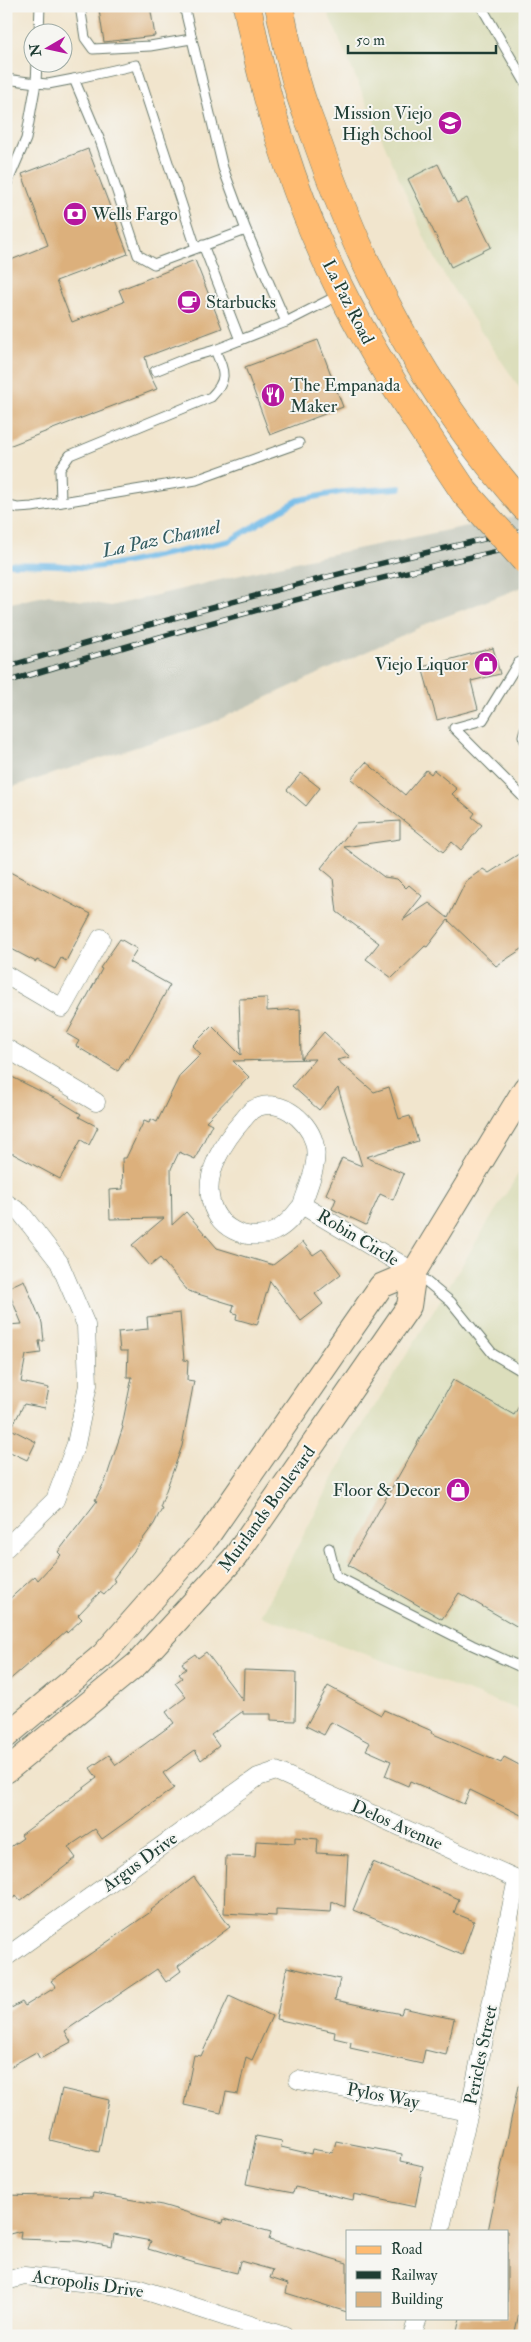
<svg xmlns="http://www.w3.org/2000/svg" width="531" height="2342" viewBox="0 0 531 2342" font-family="'IM FELL Double Pica',serif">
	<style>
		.built { fill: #dcdebc }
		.industrial { fill: #c2c6b9 }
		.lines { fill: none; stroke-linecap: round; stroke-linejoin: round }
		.stream { stroke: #6fbae8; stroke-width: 5.5 }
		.building { fill: #dcb07c }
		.service-casing { stroke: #68786a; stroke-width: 11 }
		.minor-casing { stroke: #68786a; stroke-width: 19 }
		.secondary-casing { stroke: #68786a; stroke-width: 26 }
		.primary-casing { stroke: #68786a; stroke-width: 29 }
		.service { stroke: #fff; stroke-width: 9 }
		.minor { stroke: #fff; stroke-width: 18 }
		.secondary { stroke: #ffe4c6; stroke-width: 24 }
		.primary { stroke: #ffbb71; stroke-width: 28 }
		.rail-casing { stroke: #1f3d34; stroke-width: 5.5 }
		.rail { stroke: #f6f6f2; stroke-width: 4; stroke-dasharray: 11; stroke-linecap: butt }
		.primary-bridge-casing { stroke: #68786a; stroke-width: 29; stroke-linecap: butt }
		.primary-bridge { stroke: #ffbb71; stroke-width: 28 }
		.labels { text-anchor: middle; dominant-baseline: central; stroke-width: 4; stroke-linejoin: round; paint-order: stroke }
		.poi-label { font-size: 18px; fill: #1f3d34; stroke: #f6f6f2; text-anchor: end }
		.street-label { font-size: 18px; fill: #1f3d34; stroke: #f6f6f2 }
		.water-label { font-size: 19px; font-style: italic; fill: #335c61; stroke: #f6f6f2 }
	</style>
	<rect width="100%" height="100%" fill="#f6f6f2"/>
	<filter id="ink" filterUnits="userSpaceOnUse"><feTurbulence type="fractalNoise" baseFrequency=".02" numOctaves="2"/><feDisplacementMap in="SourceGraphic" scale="10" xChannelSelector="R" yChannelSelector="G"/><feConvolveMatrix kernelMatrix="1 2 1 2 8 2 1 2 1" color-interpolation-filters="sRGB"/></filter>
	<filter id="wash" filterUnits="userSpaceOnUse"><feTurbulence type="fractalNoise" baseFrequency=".0096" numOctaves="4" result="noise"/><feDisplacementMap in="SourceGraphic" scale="20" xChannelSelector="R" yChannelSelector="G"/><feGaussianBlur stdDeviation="1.12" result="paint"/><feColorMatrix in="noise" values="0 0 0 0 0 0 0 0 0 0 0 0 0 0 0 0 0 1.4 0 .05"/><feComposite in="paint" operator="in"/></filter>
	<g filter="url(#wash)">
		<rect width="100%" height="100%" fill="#f1e5cd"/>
		<g class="built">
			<polygon points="325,6 525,6 525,396 447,280 426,241"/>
			<polygon points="525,1163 525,1712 261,1616 352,1443"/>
		</g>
		<polygon class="industrial" points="525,514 525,586 431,622 211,723 6,789 6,604 50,595 111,606 308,559"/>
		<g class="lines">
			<polyline class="stream" points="6,564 55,565 89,568 124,563 229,541 298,500 341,492 400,488"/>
		</g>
		<g id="blocks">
			<g class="building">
				<polygon points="121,6 150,6 155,36 104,42 99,10"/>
				<polygon points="88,149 128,254 56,281 72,322 124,302 119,290 195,260 222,328 145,357 149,373 157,389 6,447 6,262 48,245 22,174"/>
				<polygon points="438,164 457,203 467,198 491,247 451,267 408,179"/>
				<polygon points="318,340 343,407 270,435 245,367"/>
				<polygon points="493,648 500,674 471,681 478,709 437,720 422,667"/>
				<polygon points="366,762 405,795 426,770 431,774 434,770 457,789 452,794 475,813 472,817 482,825 461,850 452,842 443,852 351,779"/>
				<polygon points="301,773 320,788 306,806 287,790"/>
				<polygon points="400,821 400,839 344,847 384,877 397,879 406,888 409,885 422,896 403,920 429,903 448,918 466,881 483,869 489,873 525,850 525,947 496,966 448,920 427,947 425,946 392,978 366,959 379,943 337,912 333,878 321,868 356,824"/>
				<polygon points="6,870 91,914 66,961 61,958 55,969 37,960 36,962 6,946"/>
				<polygon points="120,939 137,949 129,962 170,985 128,1059 126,1058 118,1071 76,1046 79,1041 67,1034 102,969 100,968"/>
				<polygon points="267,998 267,1011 300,1009 301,1059 324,1032 350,1057 337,1060 374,1092 389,1087 399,1119 410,1116 418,1141 366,1157 404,1174 393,1200 380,1194 366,1225 332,1209 336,1199 326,1194 342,1158 362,1166 338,1088 319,1110 292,1086 315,1059 233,1061 249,1077 206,1121 212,1124 195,1159 179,1152 171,1169 172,1225 186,1212 217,1248 273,1265 303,1242 313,1255 322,1249 341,1274 315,1294 323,1304 301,1321 270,1281 257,1325 236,1319 237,1314 232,1312 234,1305 188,1291 160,1258 150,1266 132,1245 164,1218 110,1219 109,1190 123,1189 122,1158 126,1158 144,1121 149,1123 151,1119 157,1122 180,1075 201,1054 192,1046 212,1026 241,1055 239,999"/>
				<polygon points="6,1074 60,1101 81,1114 79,1117 98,1127 89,1145 81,1140 60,1179 6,1150"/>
				<polygon points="24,1280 42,1323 44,1341 39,1341 41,1353 26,1355 21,1382 49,1388 45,1408 24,1404 11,1429 36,1442 27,1460 6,1450 6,1325 22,1324 7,1288"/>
				<polygon points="180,1313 184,1360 188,1361 187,1380 194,1381 182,1446 160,1507 162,1508 154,1524 113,1579 116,1581 104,1595 100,1592 78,1615 82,1619 67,1633 66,1631 6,1683 6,1602 35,1576 38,1580 61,1555 58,1552 97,1501 95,1500 106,1479 123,1427 122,1426 132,1377 127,1377 128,1351 120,1351 118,1332 148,1329 147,1317"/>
				<polygon points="453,1380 514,1415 525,1395 525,1631 459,1593 442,1619 348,1565"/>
				<polygon points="206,1652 243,1701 244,1670 296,1672 295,1721 271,1720 271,1714 243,1714 243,1711 211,1735 219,1746 201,1760 195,1750 163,1773 174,1788 102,1839 95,1829 68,1847 76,1858 20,1901 16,1896 6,1903 6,1850 23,1838 21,1835 97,1778 90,1768 109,1755 116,1765 174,1723 166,1712 186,1697 175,1683 182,1678 179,1674 186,1669 182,1663 195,1654 198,1658"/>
				<polygon points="328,1686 381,1715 384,1710 432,1731 431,1733 501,1763 504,1757 525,1768 525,1817 470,1790 464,1804 410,1781 408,1786 385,1776 391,1761 366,1750 370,1743 331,1722 324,1735 306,1726"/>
				<polygon points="295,1837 318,1839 317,1853 348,1855 345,1907 332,1901 331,1912 276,1909 276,1916 224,1913 226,1856 255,1857 256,1841 295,1843"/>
				<polygon points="373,1862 459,1899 454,1913 474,1921 462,1955 353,1910"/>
				<polygon points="194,1877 230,1927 178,1966 181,1971 166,1982 157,1969 65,2031 71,2042 40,2059 36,2052 6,2069 6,2011 22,2002 25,2006 56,1987 51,1981 152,1911 151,1910"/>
				<polygon points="287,1967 340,1979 335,2000 401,2014 403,2008 454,2019 446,2055 425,2050 422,2064 350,2048 351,2042 334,2038 335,2032 276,2019"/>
				<polygon points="229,1996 272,2016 252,2060 246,2057 238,2094 226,2092 221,2113 184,2105 194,2055 201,2056"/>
				<polygon points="518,2086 525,2087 525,2286 514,2336 456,2336 460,2318 507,2318 507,2231 488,2231"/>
				<polygon points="62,2089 109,2100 99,2152 50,2140"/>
				<polygon points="256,2136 282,2141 281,2147 311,2154 312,2149 333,2153 336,2141 402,2154 401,2161 423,2166 415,2207 354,2194 353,2200 295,2187 293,2193 246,2184"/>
				<polygon points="93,2193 162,2205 223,2223 224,2219 271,2232 269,2240 347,2263 347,2312 286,2293 288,2284 270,2278 273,2270 240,2261 237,2273 195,2263 148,2249 151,2241 114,2234 112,2247 79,2241 20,2239 21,2231 6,2235 6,2195 92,2197"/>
			</g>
		</g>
	</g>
	<g filter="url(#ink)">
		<use href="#blocks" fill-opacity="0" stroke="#68786a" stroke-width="1"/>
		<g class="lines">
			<g class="service-casing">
				<g id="service">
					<polyline points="80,6 85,38 93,49 150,46 191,39"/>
					<polyline points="481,6 525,82"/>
					<polyline points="39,32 40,6"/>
					<polyline points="6,79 36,83 37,62"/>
					<polyline points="74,79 136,65 196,248"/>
					<polyline points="6,186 26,139 36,83 48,84 74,79 101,143 138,255 154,264 246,230"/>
					<polyline points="203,245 240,340"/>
					<polyline points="286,322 339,295"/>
					<polyline points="155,371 187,358 215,350 286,322 246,230 223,168 184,6"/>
					<path d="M61,502L60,469L70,455L211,397C229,379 224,371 215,350"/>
					<polyline points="6,505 18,508 32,507 196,480 299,443"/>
					<polyline points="525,660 518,663 483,720 454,728 525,799"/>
					<polyline points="525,729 523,736 525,741"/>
					<polyline points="416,1273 451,1302 493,1354 525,1373"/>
					<polyline points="329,1548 336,1576 472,1645 525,1669"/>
				</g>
			</g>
			<g class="minor-casing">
				<g id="minor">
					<polyline points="6,975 62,1008 101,938"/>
					<polyline points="6,1048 96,1102"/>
					<polyline points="6,1203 21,1213 59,1262 86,1325 88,1385 76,1444 55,1500 6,1548"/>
					<path d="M302,1205C294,1215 287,1225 275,1231C247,1244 214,1228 210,1196C206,1170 225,1140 242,1121C245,1118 248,1113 252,1110C277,1095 307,1118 314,1142C320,1162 308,1187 302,1205L414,1272"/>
					<polyline points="6,1957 258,1777 276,1771 517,1879 469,2112 440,2231"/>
					<polyline points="298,2080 469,2112"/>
					<polyline points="6,2281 24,2276 137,2288 284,2336"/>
					<polyline points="412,2336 418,2318"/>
				</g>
			</g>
			<g class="secondary-casing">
				<g id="secondary">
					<polyline points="6,1736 103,1655 207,1537 381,1286 414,1272"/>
					<polyline points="6,1771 137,1664 235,1557 409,1306 414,1272 525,1089"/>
				</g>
			</g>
			<g class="primary-casing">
				<g id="primary">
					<path d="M247,6C265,101 294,196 337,283C373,357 420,425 465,493"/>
					<path d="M279,6C285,33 290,61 298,87C303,106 311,123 317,141C364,277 429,399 525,507"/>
				</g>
			</g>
			<use href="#service" class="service"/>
			<use href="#minor" class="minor"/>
			<use href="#secondary" class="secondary"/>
			<use href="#primary" class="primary"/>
			<g class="rail-casing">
				<g id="rail">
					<path d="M6,667C178,615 350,568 525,530"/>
					<path d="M6,682C177,630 350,583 525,545"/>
				</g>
			</g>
			<use href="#rail" class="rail"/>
			<g class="primary-bridge-casing">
				<polyline id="primary-bridge" points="465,493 525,560"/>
			</g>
			<use href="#primary-bridge" class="primary-bridge"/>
		</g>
	</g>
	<defs>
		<g id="school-disc" transform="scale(1.25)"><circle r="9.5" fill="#b5179e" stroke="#f6f6f2"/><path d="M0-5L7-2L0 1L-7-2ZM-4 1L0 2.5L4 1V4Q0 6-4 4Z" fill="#fff"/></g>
		<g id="bank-disc" transform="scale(1.25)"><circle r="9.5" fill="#b5179e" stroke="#f6f6f2"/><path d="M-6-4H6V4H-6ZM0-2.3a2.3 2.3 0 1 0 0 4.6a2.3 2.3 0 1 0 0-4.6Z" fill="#fff"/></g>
		<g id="cafe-disc" transform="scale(1.25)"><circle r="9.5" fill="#b5179e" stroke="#f6f6f2"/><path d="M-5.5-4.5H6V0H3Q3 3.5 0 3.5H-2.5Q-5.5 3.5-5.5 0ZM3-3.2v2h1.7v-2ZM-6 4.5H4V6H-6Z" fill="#fff"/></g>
		<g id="restaurant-disc" transform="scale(1.25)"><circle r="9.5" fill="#b5179e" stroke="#f6f6f2"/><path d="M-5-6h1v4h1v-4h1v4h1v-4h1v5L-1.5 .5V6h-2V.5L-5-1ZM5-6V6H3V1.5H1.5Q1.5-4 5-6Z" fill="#fff"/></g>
		<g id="shop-disc" transform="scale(1.25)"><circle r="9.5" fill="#b5179e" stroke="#f6f6f2"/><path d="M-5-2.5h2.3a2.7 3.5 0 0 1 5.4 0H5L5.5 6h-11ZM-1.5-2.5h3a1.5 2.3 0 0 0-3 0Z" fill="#fff"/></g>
	</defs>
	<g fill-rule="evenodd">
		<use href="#school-disc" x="450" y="123"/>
		<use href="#bank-disc" x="75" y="214"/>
		<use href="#cafe-disc" x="189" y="302"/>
		<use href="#restaurant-disc" x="273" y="395"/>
		<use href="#shop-disc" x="486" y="664"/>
		<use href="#shop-disc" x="458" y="1490"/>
	</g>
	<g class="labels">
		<g class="poi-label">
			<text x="432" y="113">Mission Viejo<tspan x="432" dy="21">High School</tspan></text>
			<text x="92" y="214" text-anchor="start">Wells Fargo</text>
			<text x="206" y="302" text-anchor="start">Starbucks</text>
			<text x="290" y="385" text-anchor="start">The Empanada<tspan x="290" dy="21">Maker</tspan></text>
			<text x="468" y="664">Viejo Liquor</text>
			<text x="440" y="1490">Floor &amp; Decor</text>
		</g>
		<g class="street-label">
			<text transform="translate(348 302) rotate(63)">La Paz Road</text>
			<text transform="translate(358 1238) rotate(31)">Robin Circle</text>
			<text transform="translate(267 1509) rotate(-54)">Muirlands Boulevard</text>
			<text transform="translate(397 1825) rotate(24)">Delos Avenue</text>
			<text transform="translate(140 1862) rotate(-36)">Argus Drive</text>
			<text transform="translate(481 2055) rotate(-78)">Pericles Street</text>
			<text transform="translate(383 2096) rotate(11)">Pylos Way</text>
			<text transform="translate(88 2284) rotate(8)">Acropolis Drive</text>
		</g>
		<g class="water-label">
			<text transform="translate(161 539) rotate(-12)">La Paz Channel</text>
		</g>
	</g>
	<rect width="531" height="2342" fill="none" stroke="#f6f6f2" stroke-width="25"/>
	<rect x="346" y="2230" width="162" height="90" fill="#f6f6f2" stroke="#a0aca6"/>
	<rect x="356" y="2246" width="25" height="8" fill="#ffbb71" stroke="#a0aca6"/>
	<text x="391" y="2254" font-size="15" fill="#1f3d34">Road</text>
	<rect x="356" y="2271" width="25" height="8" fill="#1f3d34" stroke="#a0aca6"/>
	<text x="391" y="2280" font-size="15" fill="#1f3d34">Railway</text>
	<rect x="356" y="2292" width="25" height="15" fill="#dcb07c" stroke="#a0aca6"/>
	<text x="391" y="2304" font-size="15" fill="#1f3d34">Building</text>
	<g transform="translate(48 48) rotate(261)"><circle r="24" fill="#f6f6f2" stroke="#a0aca6"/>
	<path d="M0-4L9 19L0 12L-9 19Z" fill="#b5179e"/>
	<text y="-8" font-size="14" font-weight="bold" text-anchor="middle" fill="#1f3d34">N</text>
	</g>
	<path d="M348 45v8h148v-8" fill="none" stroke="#1f3d34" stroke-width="2.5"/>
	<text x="356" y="45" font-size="15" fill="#1f3d34" stroke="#f6f6f2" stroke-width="4" paint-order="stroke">50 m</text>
</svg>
